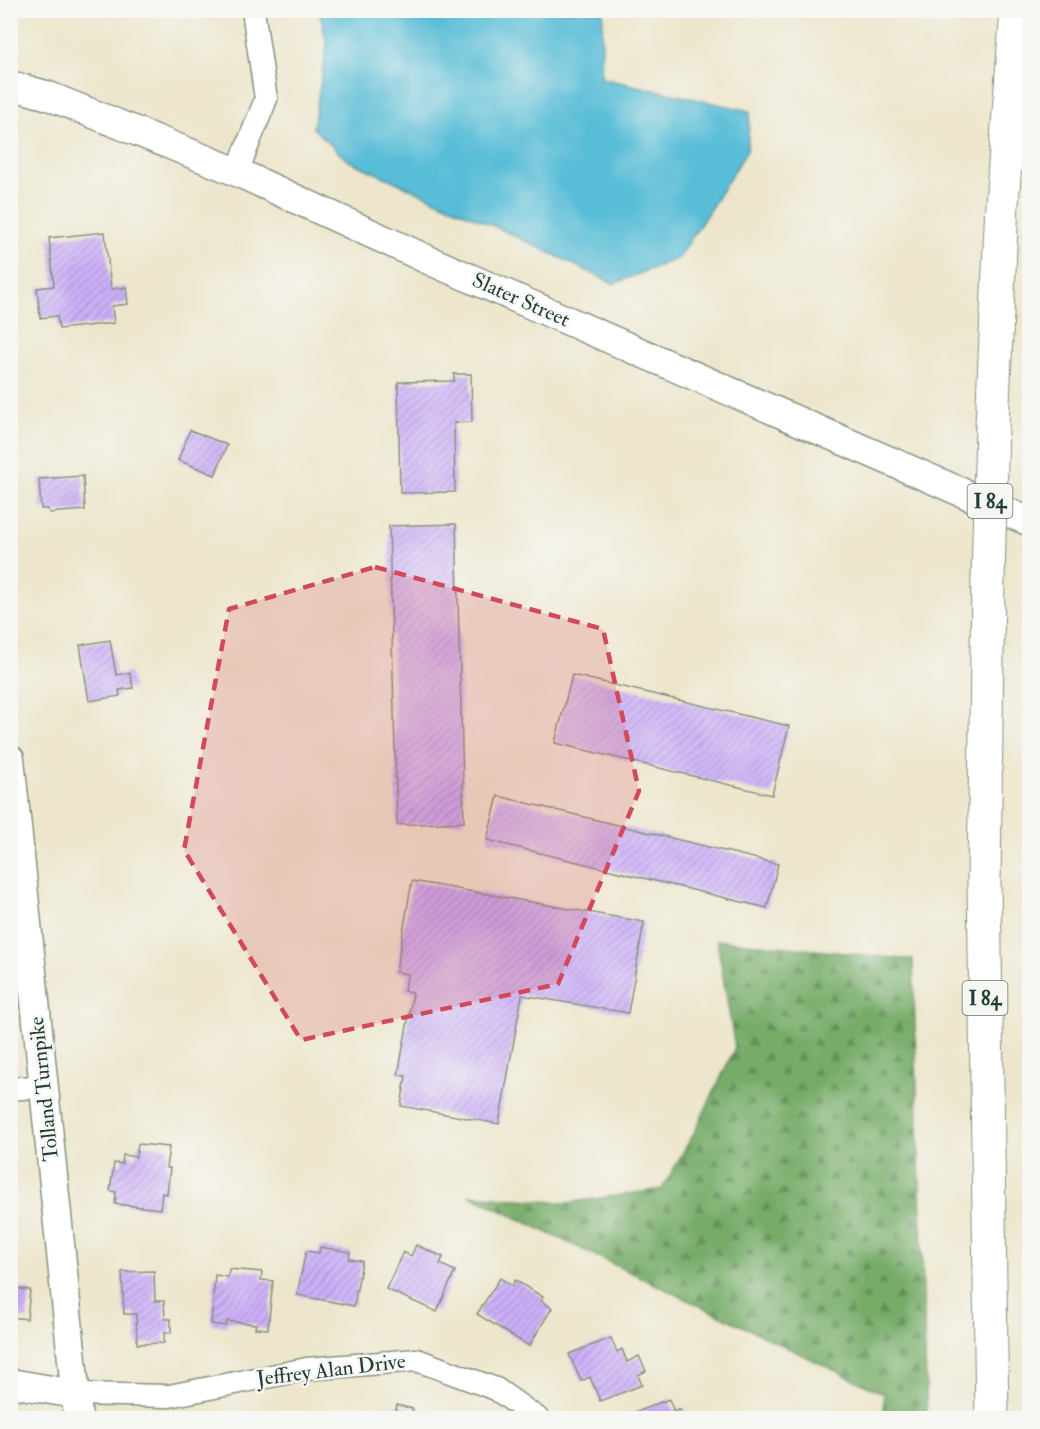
<svg xmlns="http://www.w3.org/2000/svg" width="1040" height="1429" viewBox="0 0 1040 1429" font-family="'IM FELL Double Pica',serif">
	<style>
		.forest { fill: url(#forest-firs); stroke: #4a744e; stroke-width: 1.5 }
		.water { fill: #59bdd7; stroke: #3c7d86; stroke-width: 1.5 }
		.building { fill: url(#building-hatch) }
		.lines { fill: none; stroke-linecap: round; stroke-linejoin: round }
		.minor-casing { stroke: #869280; stroke-width: 25 }
		.tertiary-casing { stroke: #869280; stroke-width: 31 }
		.motorway-casing { stroke: #869280; stroke-width: 35 }
		.minor { stroke: #fff; stroke-width: 22 }
		.tertiary { stroke: #fff; stroke-width: 28 }
		.motorway { stroke: #fff; stroke-width: 33 }
		.motorway-bridge-casing { stroke: #869280; stroke-width: 35; stroke-linecap: butt }
		.motorway-bridge { stroke: #fff; stroke-width: 33 }
		.marked { fill: #d1495b; fill-opacity: 0.2; stroke: #d1495b; stroke-width: 4.5; stroke-dasharray: 12 8; stroke-linejoin: round }
		.labels { text-anchor: middle; dominant-baseline: central; stroke-width: 5; stroke-linejoin: round; paint-order: stroke }
		.shield { fill: #f6f6f2; stroke: #60746d; stroke-width: 1.5 }
		.shield-label { font-size: 20px; font-weight: bold; fill: #1f3d34 }
		.street-label { font-size: 21px; fill: #1f3d34; stroke: #f6f6f2 }
	</style>
	<defs>
		<pattern id="forest-firs" width="22" height="20" patternUnits="userSpaceOnUse" patternTransform="scale(1.5)"><rect width="22" height="20" fill="#76ac68"/><path d="M5 1l3.5 6h-7zM16 11l3.5 6h-7z" fill="#608d56"/></pattern>
		<pattern id="building-hatch" width="6" height="6" patternUnits="userSpaceOnUse" patternTransform="scale(1.5)"><rect width="6" height="6" fill="#cdb0f9"/><path d="M-1 1l2-2M0 6l6-6M5 7l2-2" fill="none" stroke="#a690ca"/></pattern>
	</defs>
	<rect width="100%" height="100%" fill="#f6f6f2"/>
	<filter id="ink" filterUnits="userSpaceOnUse"><feTurbulence type="fractalNoise" baseFrequency=".0167" numOctaves="2"/><feDisplacementMap in="SourceGraphic" scale="12" xChannelSelector="R" yChannelSelector="G"/><feConvolveMatrix kernelMatrix="1 2 1 2 8 2 1 2 1" color-interpolation-filters="sRGB"/></filter>
	<filter id="wash" filterUnits="userSpaceOnUse"><feTurbulence type="fractalNoise" baseFrequency=".008" numOctaves="4" result="noise"/><feDisplacementMap in="SourceGraphic" scale="24" xChannelSelector="R" yChannelSelector="G"/><feGaussianBlur stdDeviation="1.35" result="paint"/><feColorMatrix in="noise" values="0 0 0 0 0 0 0 0 0 0 0 0 0 0 0 0 0 1.4 0 .05"/><feComposite in="paint" operator="in"/></filter>
	<g filter="url(#wash)">
		<rect width="100%" height="100%" fill="#ede6cc"/>
		<polygon class="forest" points="717,940 913,960 927,1418 884,1418 884,1394 469,1195 567,1203 662,1189 694,1133 735,1048"/>
		<polygon class="water" points="319,10 603,11 601,78 750,111 747,151 679,258 614,284 505,231 347,160 313,128 327,43"/>
		<g id="blocks">
			<g class="building">
				<polygon points="105,232 111,289 126,287 128,304 112,306 114,323 59,329 57,316 40,318 37,288 54,286 49,238"/>
				<polygon points="454,374 471,374 472,422 454,423 455,492 400,493 398,382 454,381"/>
				<polygon points="190,430 227,445 215,475 178,460"/>
				<polygon points="83,476 85,510 49,513 48,509 41,509 39,479"/>
				<polygon points="456,524 464,822 397,825 389,526"/>
				<polygon points="110,640 116,675 130,673 133,688 119,690 120,696 89,701 80,645"/>
				<polygon points="572,675 789,726 772,795 555,743"/>
				<polygon points="498,796 778,864 767,908 487,840"/>
				<polygon points="412,881 644,922 628,1013 522,995 499,1124 401,1106 406,1076 398,1075 413,993 404,991 408,974 396,972"/>
				<polygon points="138,1144 169,1147 166,1168 170,1168 167,1194 162,1193 160,1209 115,1204 116,1192 110,1191 114,1163 122,1164 123,1155 136,1157"/>
				<polygon points="416,1245 443,1257 440,1264 455,1271 437,1312 386,1289 403,1252 411,1256"/>
				<polygon points="320,1247 350,1252 349,1259 362,1261 354,1306 297,1295 306,1251 319,1253"/>
				<polygon points="229,1269 262,1272 261,1280 273,1281 268,1329 255,1328 256,1324 227,1321 226,1326 211,1324 215,1275 228,1277"/>
				<polygon points="154,1271 155,1301 164,1301 165,1319 171,1319 171,1333 164,1333 164,1343 137,1344 136,1314 124,1314 122,1272"/>
				<polygon points="500,1278 512,1286 515,1280 543,1297 541,1301 552,1308 529,1346 477,1314"/>
				<polygon points="10,1288 30,1290 27,1319 10,1317"/>
				<polygon points="611,1338 617,1352 622,1349 627,1362 639,1356 646,1371 638,1375 642,1385 600,1401 590,1377 581,1381 569,1354"/>
				<polygon points="669,1399 674,1412 680,1409 684,1418 621,1418"/>
				<polygon points="397,1405 413,1409 412,1413 430,1418 394,1418"/>
				<polygon points="439,1413 452,1416 452,1418 438,1418"/>
			</g>
		</g>
	</g>
	<g filter="url(#ink)">
		<use href="#blocks" fill-opacity="0" stroke="#869280" stroke-width="1.5"/>
		<g class="lines">
			<g class="minor-casing">
				<g id="minor">
					<polyline points="237,172 266,99 253,10"/>
					<polyline points="10,1089 44,1086"/>
					<polyline points="75,1394 169,1396 307,1369 417,1360 496,1389 537,1418"/>
				</g>
			</g>
			<g class="tertiary-casing">
				<g id="tertiary">
					<polyline points="10,85 49,96 237,172 433,262 1030,522"/>
					<polyline points="10,759 78,1418"/>
					<polyline points="10,1383 75,1394"/>
				</g>
			</g>
			<g class="motorway-casing">
				<g id="motorway">
					<polyline points="992,425 1002,203 1017,10"/>
					<polyline points="988,578 984,882 992,1418"/>
				</g>
			</g>
			<use href="#minor" class="minor"/>
			<use href="#tertiary" class="tertiary"/>
			<use href="#motorway" class="motorway"/>
			<g class="motorway-bridge-casing">
				<polyline id="motorway-bridge" points="988,578 992,425"/>
			</g>
			<use href="#motorway-bridge" class="motorway-bridge"/>
		</g>
	</g>
	<path class="marked" d="M375,567L603,629L639,791L558,984L301,1040L184,850L229,609Z"/>
	<g class="labels">
		<g class="shield">
			<rect x="967.5" y="484" width="45" height="34" rx="4.5"/>
			<rect x="962.5" y="981" width="45" height="34" rx="4.5"/>
		</g>
		<g class="shield-label">
			<text x="990" y="501">I 84</text>
			<text x="985" y="998">I 84</text>
		</g>
		<g class="street-label">
			<text transform="translate(521 300) rotate(24)">Slater Street</text>
			<text transform="translate(44 1089) rotate(-96)">Tolland Turnpike</text>
			<text transform="translate(331 1370) rotate(-7)">Jeffrey Alan Drive</text>
		</g>
	</g>
	<rect width="1040" height="1429" fill="none" stroke="#f6f6f2" stroke-width="36"/>
</svg>
